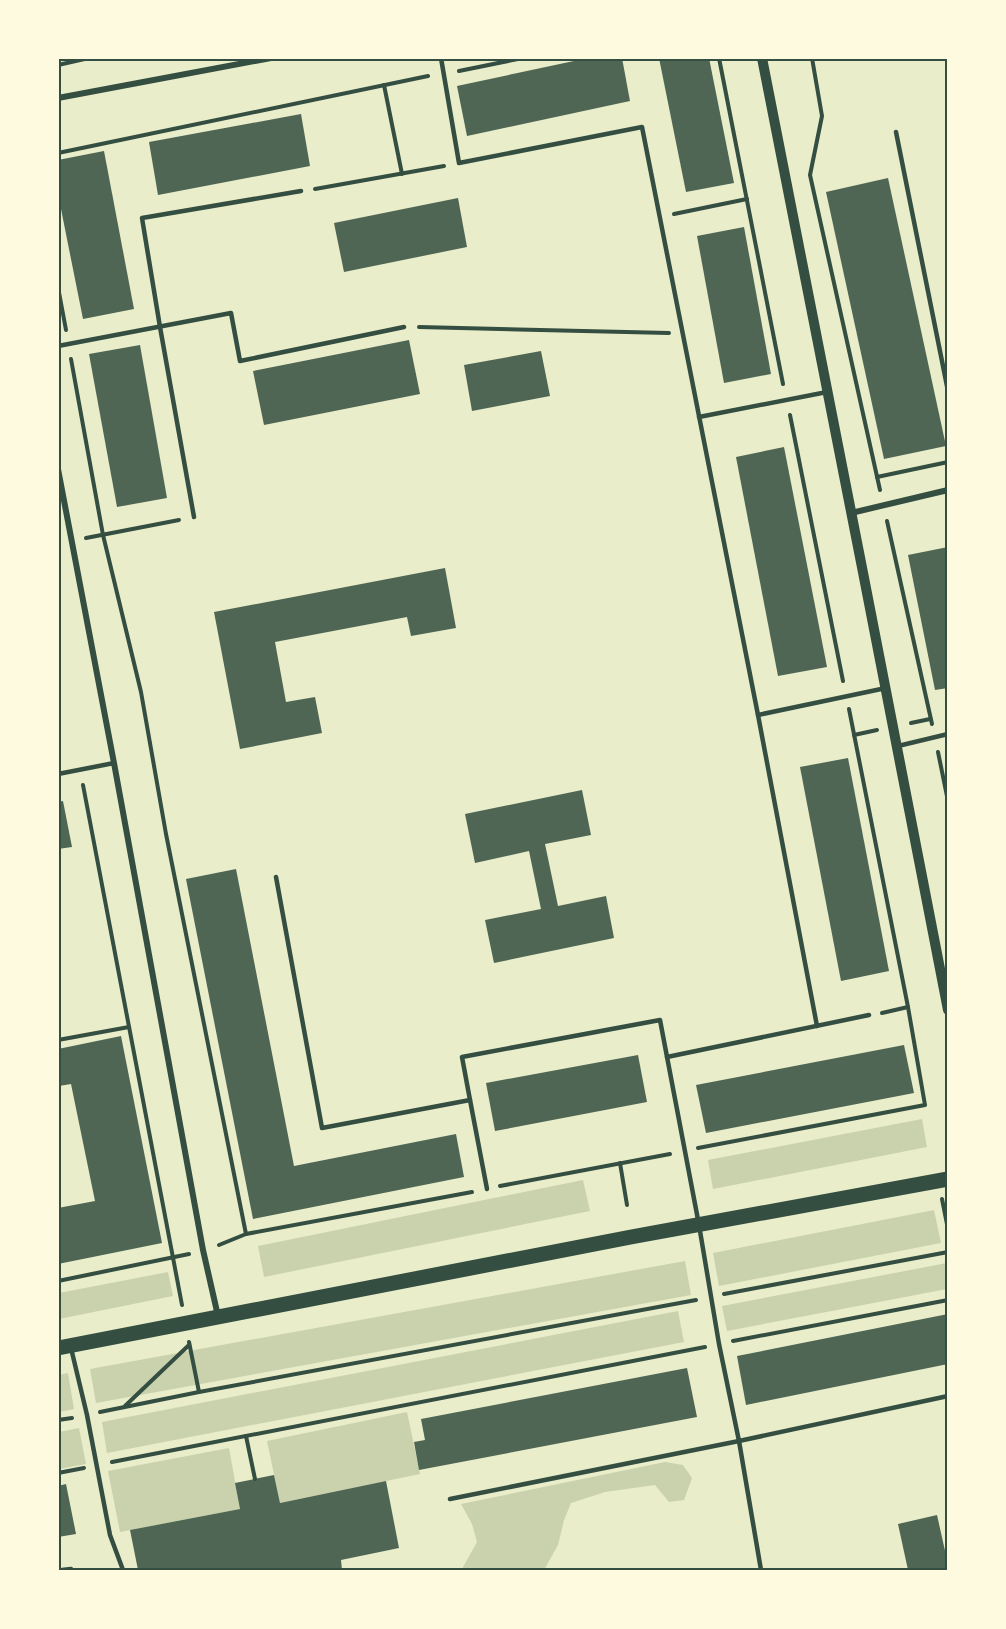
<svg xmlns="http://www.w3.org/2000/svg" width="1006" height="1629" viewBox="0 0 1006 1629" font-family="Spectral,serif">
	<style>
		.green { fill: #cad2ad }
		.building { fill: #4f6655 }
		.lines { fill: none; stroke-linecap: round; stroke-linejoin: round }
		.path { stroke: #344e41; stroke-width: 4 }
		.service { stroke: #344e41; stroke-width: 4.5 }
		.minor { stroke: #344e41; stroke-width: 6 }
		.tertiary { stroke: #344e41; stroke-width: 10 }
		.primary { stroke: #344e41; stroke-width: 15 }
		.neatline { fill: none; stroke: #344e41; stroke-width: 2 }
	</style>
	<rect width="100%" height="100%" fill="#e9edc9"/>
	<g class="green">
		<polygon points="922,1119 927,1147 713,1189 708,1160"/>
		<polygon points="583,1180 590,1211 264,1277 258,1246"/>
		<polygon points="934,1210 941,1243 719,1286 713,1253"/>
		<polygon points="685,1261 691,1295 96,1403 90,1369"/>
		<polygon points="947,1263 947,1289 727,1331 722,1306"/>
		<polygon points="168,1272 173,1296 59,1319 59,1293"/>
		<polygon points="678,1311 684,1342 107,1453 102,1422"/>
		<polygon points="68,1373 74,1409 59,1412 59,1375"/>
		<polygon points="407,1412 420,1474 280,1503 267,1441"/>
		<polygon points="79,1428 86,1464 59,1469 59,1432"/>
		<polygon points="229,1448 240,1509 120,1532 108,1471"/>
		<polygon points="665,1462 683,1465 692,1478 684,1500 669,1502 655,1485 605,1492 571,1503 564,1520 558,1545 544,1570 463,1570 463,1567 477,1542 472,1524 461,1504"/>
	</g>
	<g class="building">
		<polygon points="588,58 622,58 630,101 467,136 457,86"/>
		<polygon points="659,58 709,58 734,183 686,192"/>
		<polygon points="301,114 310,166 158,195 149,142"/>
		<polygon points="104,151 134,309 83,319 58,194 58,160"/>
		<polygon points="888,178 946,446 884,459 826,192"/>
		<polygon points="458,198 467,247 344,272 334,223"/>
		<polygon points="744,227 771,374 724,383 697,236"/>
		<polygon points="409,340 420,394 264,425 253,371"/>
		<polygon points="140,345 167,498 117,507 89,354"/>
		<polygon points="541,351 550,396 472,411 464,365"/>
		<polygon points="784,447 827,667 778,676 736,457"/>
		<polygon points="948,547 948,688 935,690 908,555"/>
		<polygon points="445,568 456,628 411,636 407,617 275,642 286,702 315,697 322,733 240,749 214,612"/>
		<polygon points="848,758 889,971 841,981 800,767"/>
		<polygon points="582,790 591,835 545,844 558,906 606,896 614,938 494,963 485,920 541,909 529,851 475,863 465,814"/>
		<polygon points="63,801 72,847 58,849 58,802"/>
		<polygon points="236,869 294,1166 456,1134 464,1177 253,1219 186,879"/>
		<polygon points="121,1036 162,1243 58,1264 58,1208 95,1201 71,1084 59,1086 58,1049"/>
		<polygon points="904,1045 914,1093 706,1133 696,1085"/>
		<polygon points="638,1055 647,1102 495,1131 486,1083"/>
		<polygon points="948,1314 948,1364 746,1405 737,1356"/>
		<polygon points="687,1368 697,1417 419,1470 414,1442 425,1440 421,1419"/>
		<polygon points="274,1475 280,1503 386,1481 399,1548 341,1560 342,1570 138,1570 130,1530 240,1509 235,1483"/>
		<polygon points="66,1484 76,1534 58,1537 58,1486"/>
		<polygon points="937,1515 948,1564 948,1570 908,1570 898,1524"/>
	</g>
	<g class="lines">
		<g class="path">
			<polyline points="719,58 783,384"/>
			<polyline points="812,58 822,116 810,175 880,490"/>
			<polyline points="58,65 89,58"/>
			<polyline points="459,71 523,58"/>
			<polyline points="384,85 402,174"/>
			<polyline points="58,153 428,76"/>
			<polyline points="315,189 444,166"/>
			<polyline points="674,214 747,199"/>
			<polyline points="58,287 66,330"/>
			<polyline points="419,327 669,333"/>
			<polyline points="71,359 103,535 141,692 166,834 246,1234"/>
			<polyline points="790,415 843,681"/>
			<polyline points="877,477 948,462"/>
			<polyline points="887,521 932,724"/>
			<polyline points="86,538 179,520"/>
			<polyline points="911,723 930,719"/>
			<polyline points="854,735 877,730"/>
			<polyline points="938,752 948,801"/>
			<polyline points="83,785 182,1305"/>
			<polyline points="882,1013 908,1007"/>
			<polyline points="58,1040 129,1027"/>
			<polyline points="698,1148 925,1105 908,1007 849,709"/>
			<polyline points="620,1163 627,1205"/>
			<polyline points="500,1186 670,1154"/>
			<polyline points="942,1199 948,1229"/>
			<polyline points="219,1245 246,1234 472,1192"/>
			<polyline points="58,1281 189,1254"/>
			<polyline points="724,1294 948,1252"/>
			<polyline points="733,1341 948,1300"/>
			<polyline points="189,1342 199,1392 696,1300"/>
			<polyline points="125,1406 189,1345"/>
			<polyline points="100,1412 199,1392"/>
			<polyline points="58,1420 72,1418"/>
			<polyline points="246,1436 255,1479"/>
			<polyline points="112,1462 705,1347"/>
			<polyline points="58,1473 84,1468"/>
		</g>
		<g class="service">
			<polyline points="441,58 459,163 642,127 758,715 817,1026"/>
			<polyline points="896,132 948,391"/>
			<polyline points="58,346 231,313 240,361 404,327"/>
			<polyline points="699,417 827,392"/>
			<polyline points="194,517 160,327 142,218 301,191"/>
			<polyline points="758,715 886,688"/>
			<polyline points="898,746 948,734"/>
			<polyline points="58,774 114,763"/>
			<polyline points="276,877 322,1128 470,1100 462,1057 660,1020 699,1225 719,1344 739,1441 761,1570"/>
			<polyline points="667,1057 869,1015"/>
			<polyline points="470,1100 487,1189"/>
			<polyline points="71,1348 87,1415 110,1535 123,1570"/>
			<polyline points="450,1499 739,1441 948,1396"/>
			<polyline points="62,1570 71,1569"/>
		</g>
		<g class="minor">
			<polyline points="58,98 271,58"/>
			<polyline points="58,469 114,763 203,1250 218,1316"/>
			<polyline points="851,513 948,490"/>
		</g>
		<path class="tertiary" d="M762,58C823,376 888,692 948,1010"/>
		<polyline class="primary" points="58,1348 631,1237 948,1179"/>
	</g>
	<rect width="1006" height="1629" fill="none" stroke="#fefae0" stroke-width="120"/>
	<rect x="60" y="60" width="886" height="1509" class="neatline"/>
</svg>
